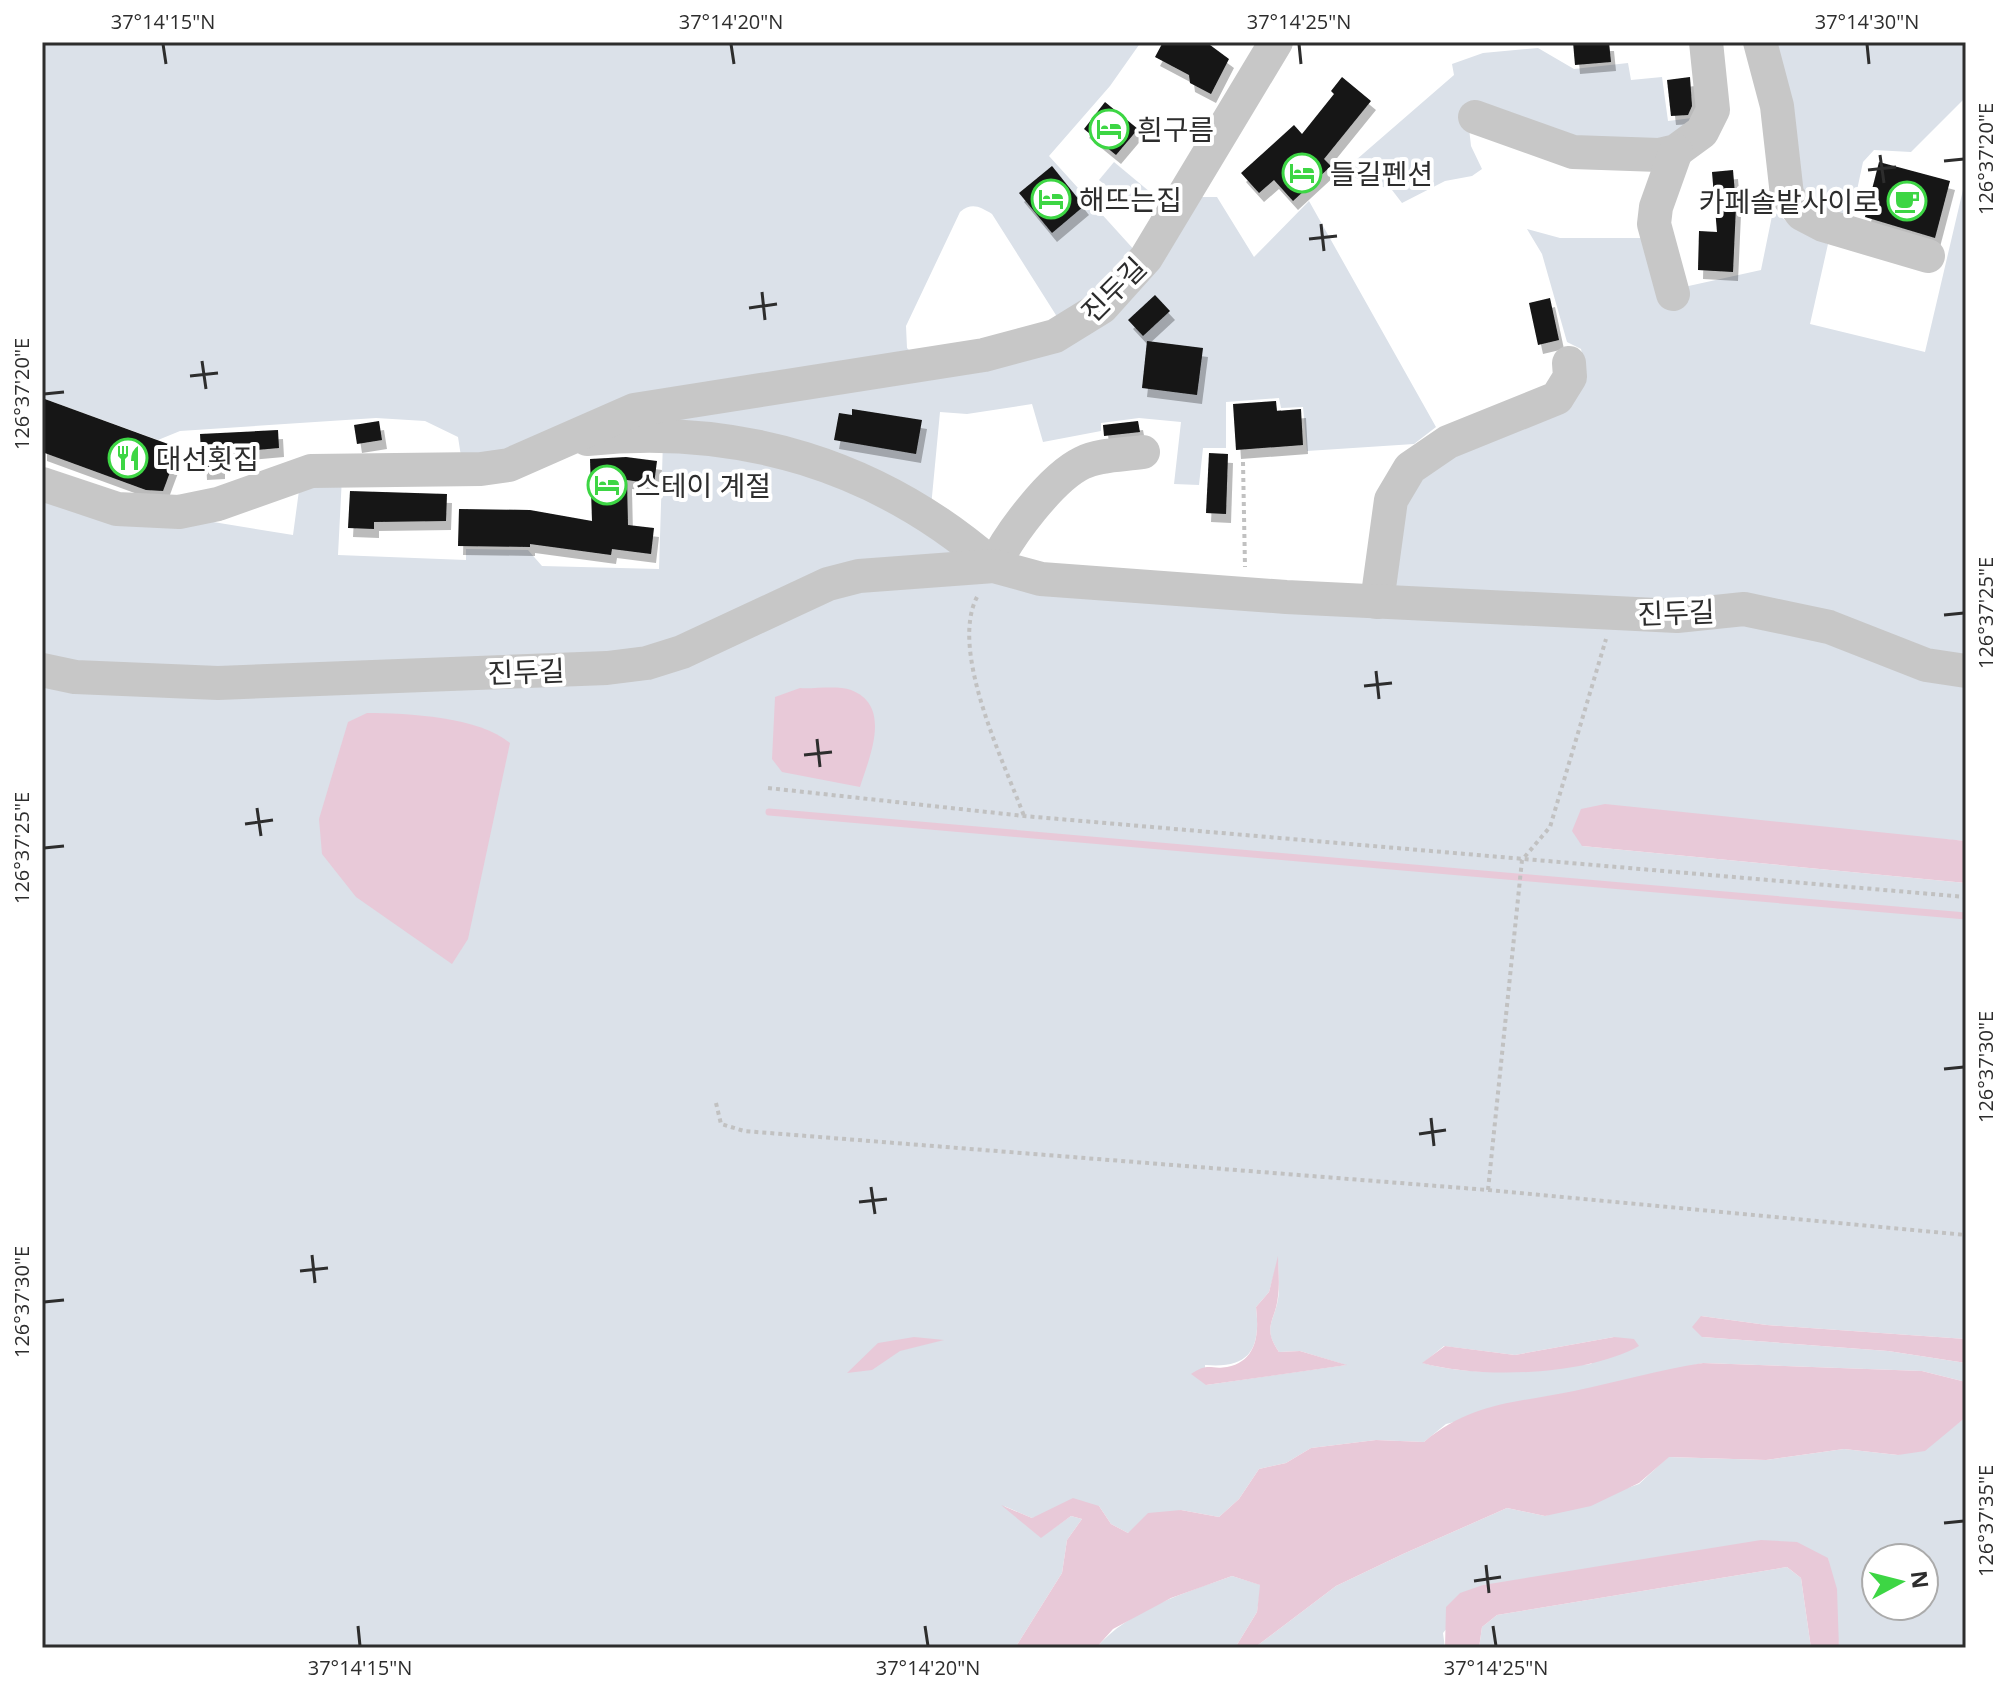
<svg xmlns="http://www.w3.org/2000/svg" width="2008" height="1690" viewBox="0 0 2008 1690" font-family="'Open Sans','Noto Sans KR',sans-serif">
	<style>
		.green { fill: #dbe1e9; fill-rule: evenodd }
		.water { fill: #e8c9d8 }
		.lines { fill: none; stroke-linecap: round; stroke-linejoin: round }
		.stream { stroke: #e8c9d8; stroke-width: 7 }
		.building { fill: #141414; filter: url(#shadow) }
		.path { stroke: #c1c1c1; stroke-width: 4; stroke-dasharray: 4 4; stroke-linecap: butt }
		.minor { stroke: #c7c7c7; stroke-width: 34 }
		.ticks { fill: none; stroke: #2d2d2d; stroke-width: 3 }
		.labels { text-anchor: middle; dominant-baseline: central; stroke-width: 8; stroke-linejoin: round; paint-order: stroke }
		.poi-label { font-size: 28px; fill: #2d2d2d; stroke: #fff; text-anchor: start }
		.street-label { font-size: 28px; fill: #2d2d2d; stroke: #fff }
		.neatline { fill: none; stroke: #2d2d2d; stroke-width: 3 }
		.ticks-label { font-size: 20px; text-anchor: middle; fill: #2d2d2d }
	</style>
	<defs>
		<filter id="shadow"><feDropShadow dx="5" dy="9" stdDeviation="0" flood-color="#0004"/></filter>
	</defs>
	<rect width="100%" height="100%" fill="#fff"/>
	<g class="green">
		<path d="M42,42H1141L1110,86L1049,156L1137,253L1061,323L992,214C980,207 972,202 960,212L906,326L907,348L913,354L580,425L462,463L458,437L425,421L376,418L180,431L158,440L42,398Z"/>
		<polygon points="1766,42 1966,42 1966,97 1911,152 1874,150 1863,162 1850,223 1803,206"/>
		<polygon points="1538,48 1574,69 1628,63 1631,80 1662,77 1668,121 1700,117 1666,143 1469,128 1471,146 1482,169 1472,176 1445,181 1402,203 1392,190 1341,173 1454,75 1452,64 1483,53"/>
		<polygon points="1114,162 1150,192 1135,210 1099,180"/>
		<polygon points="1966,177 1966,660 1675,607 1392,587 1407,480 1585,369 1581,349 1567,342 1542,254 1527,229 1560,238 1646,238 1684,287 1761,270 1773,211 1798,230 1828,244 1810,324 1925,352"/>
		<polygon points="1196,197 1217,197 1254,257 1309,201 1436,427 1414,444 1307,451 1303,407 1281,408 1279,398 1226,402 1226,448 1203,448 1199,485 1174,484 1181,422 1139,418 1101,423 1101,431 1043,442 1032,404 967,414 940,412 931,507 607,427 1049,349"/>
		<polygon points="663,441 835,475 963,551 656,655 432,669 42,664 42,494 293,535 300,483 342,477 338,555 466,560 466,549 528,550 542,566 659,569"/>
		<path d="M947,575L1739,618L1966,680V841L1873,834L1582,846L1966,883V1339L1767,1325L1701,1316L1702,1337L1888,1351L1966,1363V1382L1922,1371L1703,1363L1446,1424L1424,1442L1376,1440L1311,1448L1286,1463L1259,1469L1239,1499L1219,1517L1181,1510L1128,1533L1111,1524L1099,1506L1032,1518L1004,1506L1041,1537L1071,1516L1082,1519L1067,1540L1062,1573L1015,1648H42V677L627,672L816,598ZM1278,1260C1278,1272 1280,1287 1278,1299C1274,1323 1262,1327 1279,1352L1300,1351L1346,1365L1206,1385L1205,1365C1250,1369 1261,1349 1256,1307L1269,1292ZM1614,1337L1591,1364C1536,1370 1476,1378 1423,1363L1444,1346L1515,1355Z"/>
		<path d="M1966,1417V1648H1839L1828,1558L1483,1585L1443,1633L1445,1648H1254L1336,1586L1403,1554L1507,1508L1545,1516L1639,1484L1668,1457L1766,1460L1844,1449L1898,1455L1948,1431ZM1876,1558H1924V1606H1876Z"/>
		<polygon points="1787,1567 1801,1578 1811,1648 1479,1648 1482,1627 1497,1615"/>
		<path d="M1232,1576L1261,1585L1257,1612L1235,1648H1096C1130,1609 1184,1593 1232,1576Z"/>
	</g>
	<g class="water">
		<path d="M800,688C814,689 838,685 851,690C893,706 869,758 860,787L782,772L772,759L775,697Z"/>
		<path d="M367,713C408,713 479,717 510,743L468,939L452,964L356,897L322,854L319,819L348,722Z"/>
		<polygon points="1605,804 1966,841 1966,883 1582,846 1572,831 1581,809"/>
		<path d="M1278,1256C1278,1269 1280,1283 1278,1296C1276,1321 1261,1326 1279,1352L1300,1351L1347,1365L1206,1385L1191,1374C1209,1362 1210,1370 1227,1367C1258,1361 1259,1332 1256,1307L1269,1292Z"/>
		<polygon points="1701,1316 1767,1325 1966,1339 1966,1363 1888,1351 1702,1337 1692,1327"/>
		<polygon points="914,1337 944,1340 900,1351 872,1370 847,1373 878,1343"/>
		<path d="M1614,1337L1634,1339L1639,1346C1585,1376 1480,1379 1422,1363L1445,1346L1515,1355Z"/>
		<path d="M1703,1363L1922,1371L1966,1382V1417L1925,1451L1898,1455L1844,1449L1766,1460L1669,1457L1639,1483L1591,1506L1545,1516L1507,1508L1403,1554L1336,1586L1254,1648H1235L1257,1612L1260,1585L1232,1576L1171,1598L1113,1629L1096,1648H1015L1062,1573L1067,1540L1082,1519L1071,1516L1041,1538L1001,1505L1032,1518L1073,1498L1099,1506L1111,1524L1128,1533L1148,1513L1181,1510L1219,1517L1239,1499L1259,1469L1286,1463L1311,1448L1376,1440L1424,1442C1472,1402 1516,1403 1574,1391C1617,1382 1659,1370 1703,1363Z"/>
		<polygon points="1761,1540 1797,1542 1828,1558 1837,1589 1839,1648 1811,1648 1801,1578 1787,1567 1497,1615 1482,1627 1479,1648 1445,1648 1446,1607 1460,1593 1483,1585"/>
	</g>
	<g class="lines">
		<polyline class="stream" points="769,812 1966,916"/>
	</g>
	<g class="building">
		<polygon points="1163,42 1206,42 1229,59 1211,94 1190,83 1189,75 1155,57"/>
		<polygon points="1573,42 1609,42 1611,62 1575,65"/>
		<polygon points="1342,77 1371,101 1324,159 1331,166 1293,201 1274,180 1259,193 1241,173 1294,125 1302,134 1334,94 1331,91"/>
		<polygon points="1690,77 1692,106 1688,115 1671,116 1667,80"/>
		<polygon points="1105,102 1138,129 1116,155 1084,129"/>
		<polygon points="1879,162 1950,181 1935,238 1865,217"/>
		<polygon points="1052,166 1084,206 1052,233 1019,193"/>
		<polygon points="1733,170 1736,206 1733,272 1698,270 1699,231 1717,232 1712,172"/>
		<polygon points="1155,295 1170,311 1143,336 1128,320"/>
		<polygon points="1550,298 1559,340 1538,345 1529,303"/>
		<polygon points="1147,341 1203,348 1197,395 1142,388"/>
		<polygon points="42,398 179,448 163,491 146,490 42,452"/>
		<polygon points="1276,401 1277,411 1301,409 1303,445 1236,450 1233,404"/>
		<polygon points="852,409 922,420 916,454 834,440 839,413 852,415"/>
		<polygon points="379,421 382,440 357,444 354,425"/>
		<polygon points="1138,421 1140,432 1104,436 1103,425"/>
		<polygon points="278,430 279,448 220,453 220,470 202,471 200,434"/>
		<polygon points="1209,453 1228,454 1226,514 1206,513"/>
		<polygon points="626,457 657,461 654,484 627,480 628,525 654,528 651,554 612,549 611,555 530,544 530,547 458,546 459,509 530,510 592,521 590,459"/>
		<polygon points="350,491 447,494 446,521 374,522 374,529 348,528"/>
	</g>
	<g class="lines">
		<g class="path">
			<polyline points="1243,462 1245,567"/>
			<path d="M977,597C949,651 1004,762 1024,816"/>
			<polyline points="768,788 1024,816 1966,897"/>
			<polyline points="716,1103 721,1124 744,1131 1488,1190 1966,1235"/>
			<polyline points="1488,1190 1522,860 1550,827 1606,639"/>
		</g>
		<g class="minor">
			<polyline points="1760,42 1777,106 1787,195 1802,214 1823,225 1928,256"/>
			<polyline points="1475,117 1573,152 1659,155 1676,151 1702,132 1713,110 1706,42"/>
			<polyline points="1673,294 1654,224 1656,207 1676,151"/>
			<path d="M587,439C739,423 879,465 994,566C1008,536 1051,478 1082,463C1100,454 1124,455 1143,452"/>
			<polyline points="42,484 117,509 179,512 218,504 311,471 481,469 509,465 634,410 984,355 1055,336 1102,307 1146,258 1276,42"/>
			<polyline points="1377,602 1391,500 1410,468 1448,442 1557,398 1570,377 1569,363"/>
			<polyline points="42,670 75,677 218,683 607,668 647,663 682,652 828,584 859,576 994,566 1041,579 1286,597 1677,616 1744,609 1829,627 1926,665 1966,671"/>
		</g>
	</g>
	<path class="ticks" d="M163,44L166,64M731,44L734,64M1299,44L1301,64M1867,44L1869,64M1880,155L1884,183M1944,161L1964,159M1868,170L1896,167M1321,224L1324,251M1309,239L1337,236M762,292L765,320M749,308L777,304M202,361L206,389M190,376L218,373M44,394L64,392M1944,615L1964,613M1376,671L1379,699M1364,686L1392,683M817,739L820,767M804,755L832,752M257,808L261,836M245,824L273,820M44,848L64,846M1944,1069L1964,1067M1431,1118L1434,1146M1419,1134L1446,1130M871,1187L875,1214M859,1202L887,1199M312,1255L315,1283M300,1271L328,1268M44,1302L64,1300M1944,1523L1964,1521M1486,1565L1489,1593M1474,1581L1501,1577M358,1626L360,1646M925,1626L928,1646M1493,1626L1496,1646"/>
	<defs>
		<g id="hotel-ring" transform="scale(2)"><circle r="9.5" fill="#fff" stroke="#3dd644" stroke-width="1.5"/><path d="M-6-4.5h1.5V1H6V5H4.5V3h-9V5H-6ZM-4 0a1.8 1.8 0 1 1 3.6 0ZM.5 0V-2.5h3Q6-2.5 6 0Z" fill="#3dd644"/></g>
		<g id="cafe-ring" transform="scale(2)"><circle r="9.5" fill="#fff" stroke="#3dd644" stroke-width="1.5"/><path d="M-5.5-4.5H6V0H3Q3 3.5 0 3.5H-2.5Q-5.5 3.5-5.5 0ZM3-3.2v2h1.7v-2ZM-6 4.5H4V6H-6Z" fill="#3dd644"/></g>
		<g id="restaurant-ring" transform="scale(2)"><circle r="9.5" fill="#fff" stroke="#3dd644" stroke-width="1.5"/><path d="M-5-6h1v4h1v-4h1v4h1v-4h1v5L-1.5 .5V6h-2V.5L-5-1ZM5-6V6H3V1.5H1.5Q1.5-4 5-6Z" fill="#3dd644"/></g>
	</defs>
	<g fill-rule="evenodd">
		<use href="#hotel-ring" x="1109" y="129"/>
		<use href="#hotel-ring" x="1302" y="173"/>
		<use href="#hotel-ring" x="1051" y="199"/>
		<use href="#cafe-ring" x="1907" y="201"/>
		<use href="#restaurant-ring" x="128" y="458"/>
		<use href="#hotel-ring" x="607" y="485"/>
	</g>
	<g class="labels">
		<g class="poi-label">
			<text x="1137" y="129">흰구름</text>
			<text x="1330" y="173">들길펜션</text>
			<text x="1079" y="199">해뜨는집</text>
			<text x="1879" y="201" text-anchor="end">카페솔밭사이로</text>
			<text x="156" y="458">대선횟집</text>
			<text x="635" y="485">스테이 계절</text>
		</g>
		<g class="street-label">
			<text transform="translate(1113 289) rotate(-45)">진두길</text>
			<text transform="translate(1676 612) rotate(-2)">진두길</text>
			<text transform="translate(526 671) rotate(-2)">진두길</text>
		</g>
	</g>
	<rect width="2008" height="1690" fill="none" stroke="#ffffff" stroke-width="88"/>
	<g transform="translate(1900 1582) rotate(83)"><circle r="38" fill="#ffffff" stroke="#ababab" stroke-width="2"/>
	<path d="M0-6L14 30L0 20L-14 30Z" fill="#3dd644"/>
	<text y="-12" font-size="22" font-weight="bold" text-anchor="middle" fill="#2d2d2d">N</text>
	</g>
	<rect x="44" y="44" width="1920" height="1602" class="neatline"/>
	<g class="ticks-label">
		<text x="163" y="29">37°14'15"N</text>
		<text x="731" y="29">37°14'20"N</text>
		<text x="1299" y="29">37°14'25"N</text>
		<text x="1867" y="29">37°14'30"N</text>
		<text transform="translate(1986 159) rotate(-90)" y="7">126°37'20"E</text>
		<text transform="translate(22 394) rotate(-90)" y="7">126°37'20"E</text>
		<text transform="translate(1986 613) rotate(-90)" y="7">126°37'25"E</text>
		<text transform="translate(22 848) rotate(-90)" y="7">126°37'25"E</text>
		<text transform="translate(1986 1067) rotate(-90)" y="7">126°37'30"E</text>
		<text transform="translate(22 1302) rotate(-90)" y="7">126°37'30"E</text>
		<text transform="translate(1986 1521) rotate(-90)" y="7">126°37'35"E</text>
		<text x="360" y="1675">37°14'15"N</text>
		<text x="928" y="1675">37°14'20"N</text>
		<text x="1496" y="1675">37°14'25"N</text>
	</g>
</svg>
